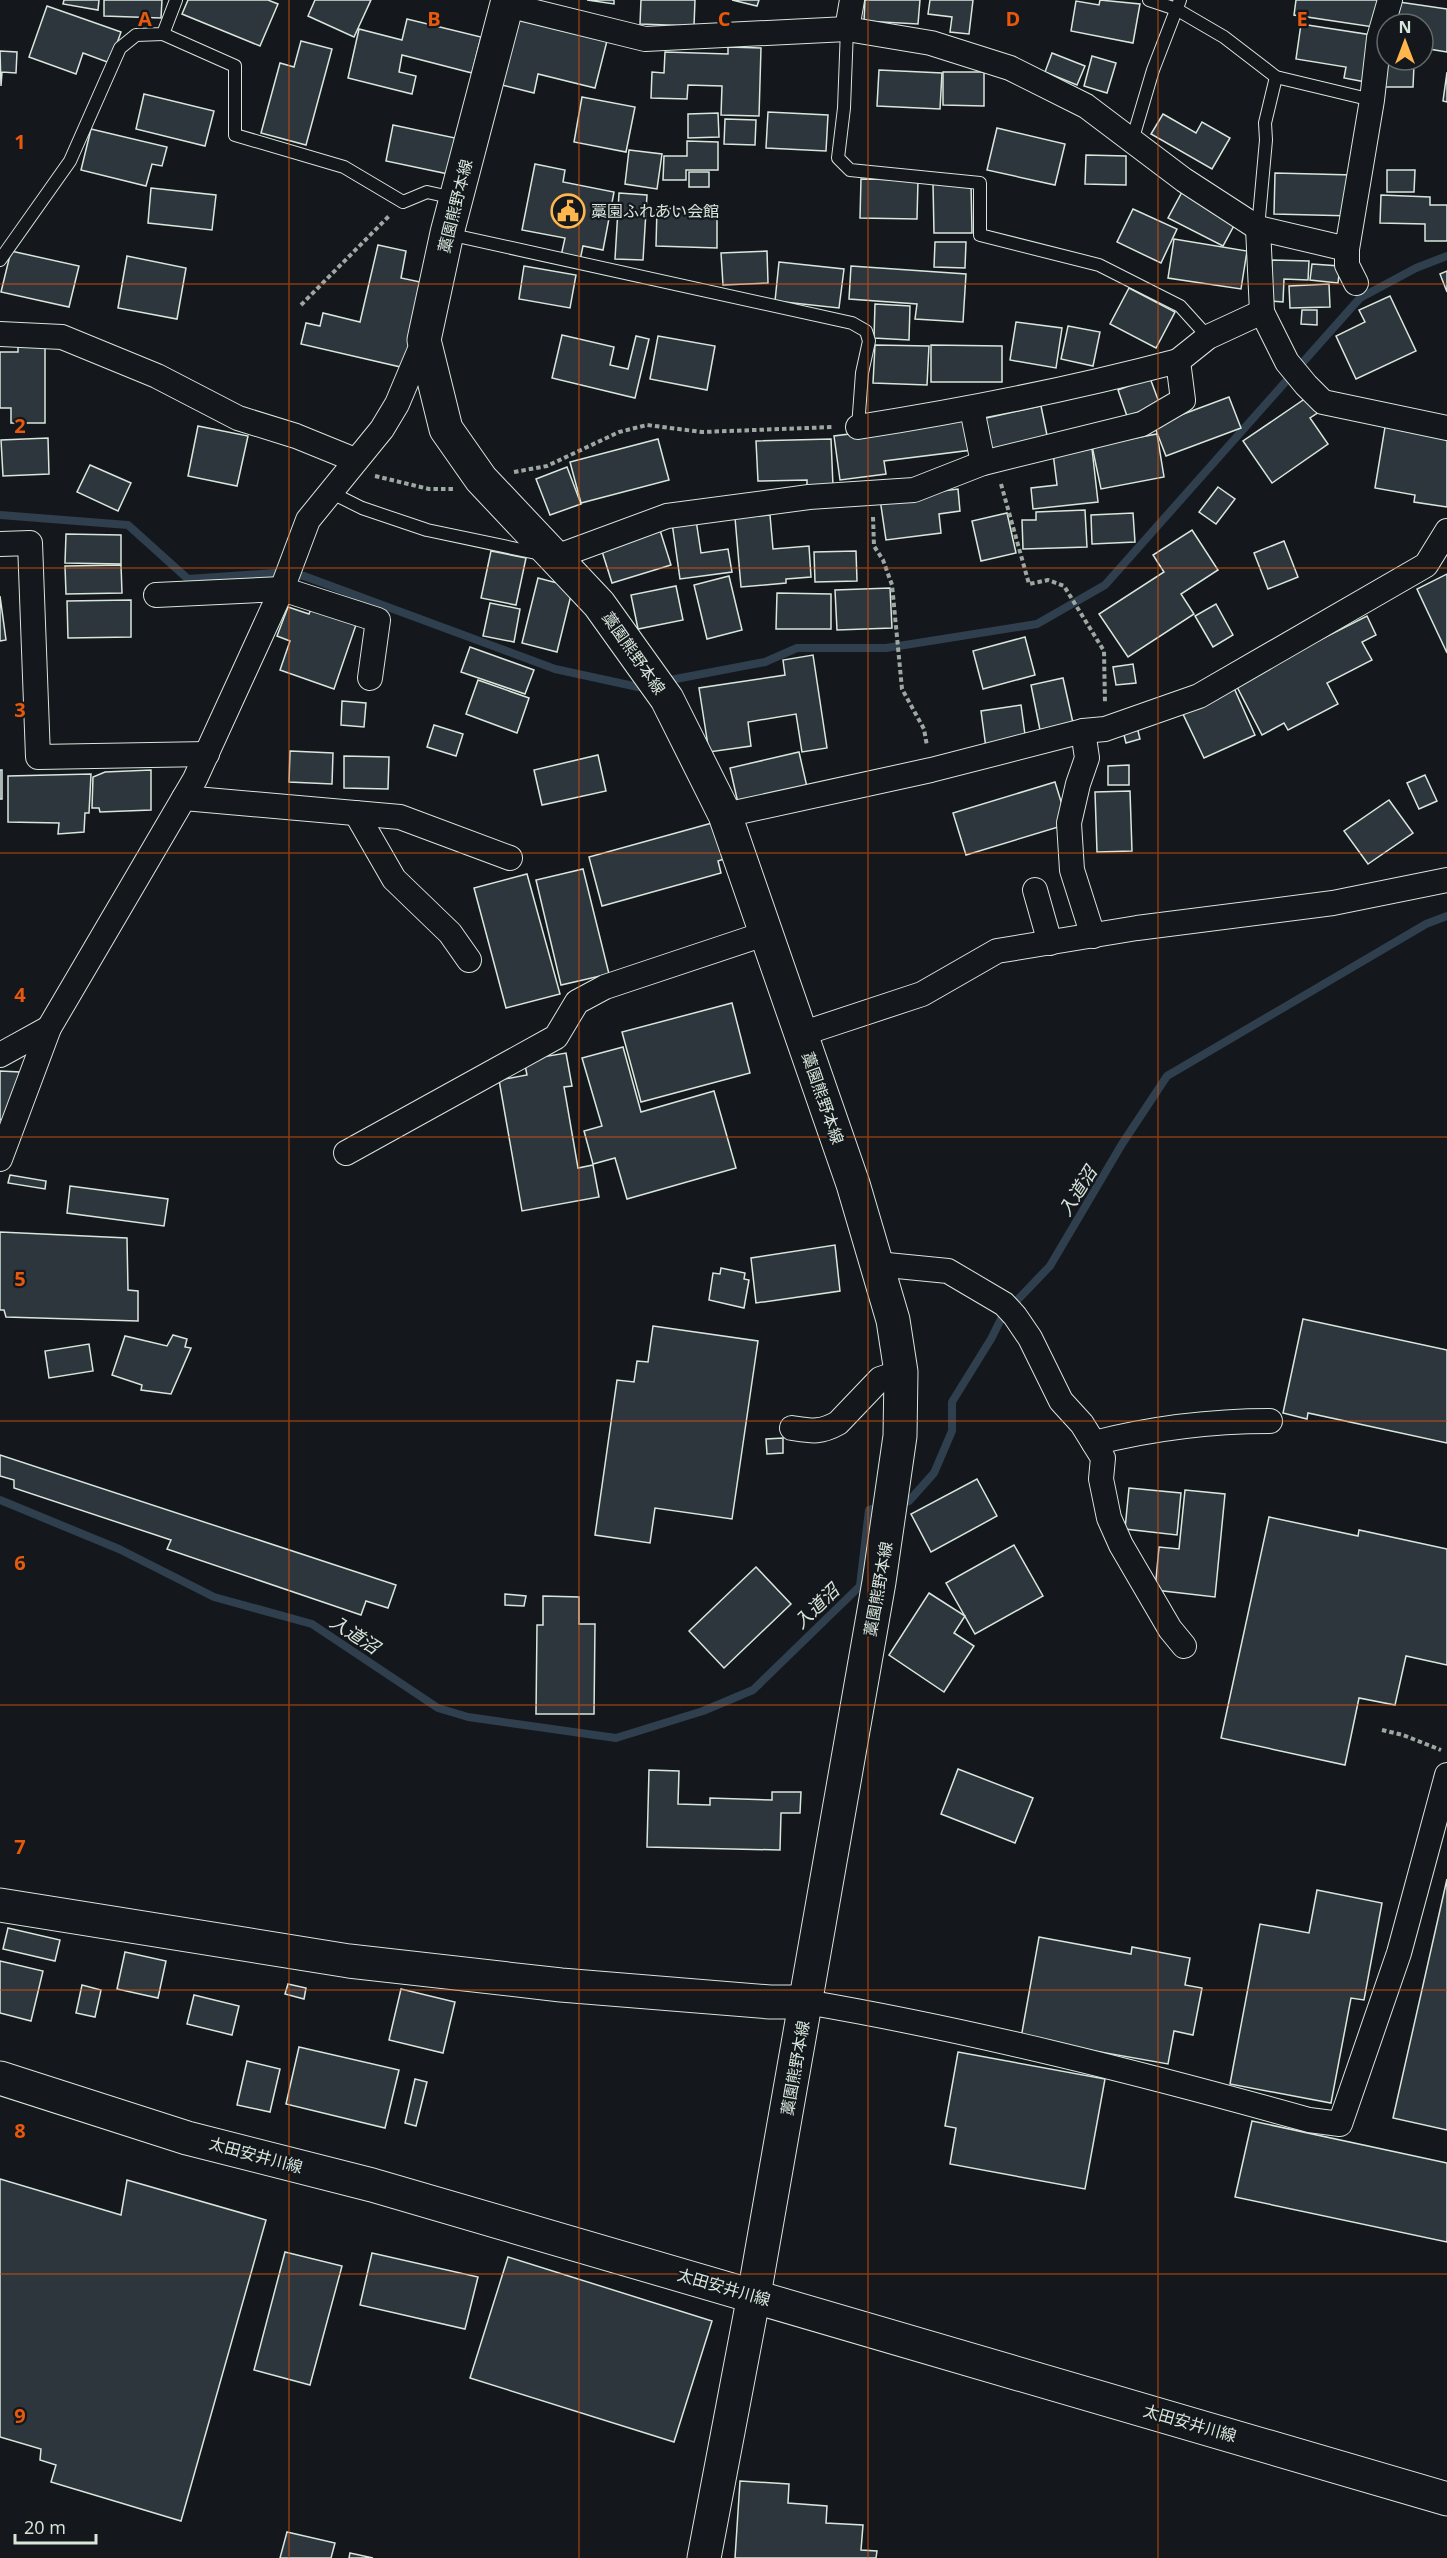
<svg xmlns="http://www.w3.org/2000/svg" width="1447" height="2558" viewBox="0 0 1447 2558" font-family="'Open Sans','Noto Sans JP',sans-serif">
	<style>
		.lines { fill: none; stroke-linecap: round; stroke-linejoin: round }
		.stream { stroke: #2f3f4d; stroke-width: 8 }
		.building { fill: #2c363c; stroke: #d8e6dc; stroke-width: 1.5 }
		.lane-casing { stroke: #d8e6dc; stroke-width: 14 }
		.street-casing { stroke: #d8e6dc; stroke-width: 26 }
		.secondary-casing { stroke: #d8e6dc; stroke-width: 35 }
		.primary-casing { stroke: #d8e6dc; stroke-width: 35 }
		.path { stroke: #9da8a2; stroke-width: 4; stroke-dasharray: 4.5 3; stroke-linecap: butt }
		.lane { stroke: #14181c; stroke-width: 12 }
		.street { stroke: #14181c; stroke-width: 24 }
		.secondary { stroke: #14181c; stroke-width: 33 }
		.primary { stroke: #14181c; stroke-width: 33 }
		.grid { fill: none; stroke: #e8590c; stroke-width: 1.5; stroke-opacity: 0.55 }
		.labels { text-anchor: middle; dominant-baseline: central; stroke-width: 4.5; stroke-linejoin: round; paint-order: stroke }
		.street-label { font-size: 16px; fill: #d8e6dc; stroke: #14181c }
		.poi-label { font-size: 16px; fill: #d8e6dc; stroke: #14181c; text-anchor: start }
		.water-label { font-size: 18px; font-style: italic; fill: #d8e6dc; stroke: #14181c }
		.grid-label { font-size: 20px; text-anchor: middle; font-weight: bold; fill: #e8590c; stroke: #14181c; stroke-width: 4.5; stroke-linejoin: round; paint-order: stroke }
	</style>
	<rect width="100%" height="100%" fill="#14181c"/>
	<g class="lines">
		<g class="stream">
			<polyline points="0,515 128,525 188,579 274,573 304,576 555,669 638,687 646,685"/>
			<polyline points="665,681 765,662 797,648 886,648 1037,624 1105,585 1360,298 1416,268 1447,256"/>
			<polyline points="0,1500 119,1549 214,1597 312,1624 438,1708 468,1717 616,1738 703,1711 753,1690 860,1586 869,1510 881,1507"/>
			<polyline points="897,1504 909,1501 934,1473 952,1431 952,1402 991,1339 1003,1315 1050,1266 1122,1144 1167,1076 1426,924 1447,916"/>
		</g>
	</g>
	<g class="building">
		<polygon points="64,0 99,0 98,10 63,4"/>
		<polygon points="104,0 162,0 161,18 104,16"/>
		<polygon points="188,0 268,0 278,4 260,46 182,14"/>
		<polygon points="315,0 371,0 354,37 308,16"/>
		<polygon points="587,0 614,0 614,4"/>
		<polygon points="641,0 695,0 694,26 640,24"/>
		<polygon points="732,0 759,0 757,6"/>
		<polygon points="865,0 920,0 918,24 864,21"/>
		<polygon points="930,0 973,0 969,34 950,32 952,17 928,14"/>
		<polygon points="1100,0 1140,4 1133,43 1071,31 1076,1 1099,5"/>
		<polygon points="1296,0 1384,0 1380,28 1294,15"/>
		<polygon points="1399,2 1447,9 1447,52 1423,48 1423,24 1396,24"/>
		<polygon points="47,6 121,32 110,63 83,53 76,74 29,57"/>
		<polygon points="519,15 608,37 595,88 538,74 534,93 502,85"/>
		<polygon points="407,19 481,37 472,73 402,55 399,72 416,76 412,94 348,78 359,29 402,40"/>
		<polygon points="1301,24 1378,36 1371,83 1344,78 1346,67 1296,59"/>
		<polygon points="301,41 332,49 306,145 261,133 280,63 294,67"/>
		<polygon points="728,47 761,48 759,116 721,115 722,86 688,85 687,99 651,98 652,72 664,73 665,52 728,54"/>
		<polygon points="0,51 17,52 16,73 2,72 1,86"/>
		<polygon points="1052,53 1085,66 1077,85 1045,72"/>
		<polygon points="1092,56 1116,63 1107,93 1084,86"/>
		<polygon points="1385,64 1414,65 1413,87 1384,87"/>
		<polygon points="879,70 942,73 940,109 877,106"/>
		<polygon points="943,72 984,72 984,106 943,105"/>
		<polygon points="1447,72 1447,102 1443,101"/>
		<polygon points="144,94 214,111 205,146 136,129"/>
		<polygon points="582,97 635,107 626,152 574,142"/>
		<polygon points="768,112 828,115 826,151 766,148"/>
		<polygon points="718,113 719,137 688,138 688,114"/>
		<polygon points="1163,114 1196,133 1202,122 1230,138 1212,169 1151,134"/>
		<polygon points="725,119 756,120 755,145 724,144"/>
		<polygon points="393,125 460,139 453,175 386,161"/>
		<polygon points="997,128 1065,144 1055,185 987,170"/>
		<polygon points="91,129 167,147 162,166 152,164 146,186 81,170"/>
		<polygon points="687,141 718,142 718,170 686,170 686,180 663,180 664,156 687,156"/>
		<polygon points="629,150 662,154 657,189 625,184"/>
		<polygon points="1086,155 1126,156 1126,185 1085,184"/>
		<polygon points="535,164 565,170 563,182 614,192 603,250 583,246 580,260 561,256 565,238 522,230"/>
		<polygon points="1387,170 1415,170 1414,192 1387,192"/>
		<rect x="689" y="172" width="20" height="15"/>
		<polygon points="1275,173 1353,175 1353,216 1274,214"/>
		<polygon points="861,179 918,180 917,219 860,218"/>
		<polygon points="971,183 972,233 934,233 933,184"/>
		<polygon points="151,188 216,195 212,230 148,223"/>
		<polygon points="1182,192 1237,220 1223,246 1168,218"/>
		<polygon points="619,193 647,195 643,260 615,259"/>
		<polygon points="1381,195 1430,197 1430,205 1447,205 1447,241 1425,241 1425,224 1380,223"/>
		<polygon points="657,208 717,210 717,248 656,246"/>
		<polygon points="1133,209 1177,229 1161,263 1117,242"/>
		<polygon points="1174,239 1247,251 1241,289 1168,278"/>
		<polygon points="935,242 966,242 965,268 934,267"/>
		<polygon points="378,245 406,251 401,278 425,283 405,368 301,344 306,323 320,326 323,313 360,322"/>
		<polygon points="11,251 79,266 69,307 1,292"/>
		<polygon points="767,251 768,283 723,285 721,253"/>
		<polygon points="127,256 186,268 177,319 118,308"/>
		<polygon points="1272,260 1309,261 1308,280 1284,279 1283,302 1271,301"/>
		<polygon points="779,262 844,269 839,308 775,301"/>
		<polygon points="1312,264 1340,266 1338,283 1310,280"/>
		<polygon points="524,266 576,275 570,308 519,299"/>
		<polygon points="851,266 966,274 963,322 915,319 917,304 849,299"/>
		<polygon points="1447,271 1447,292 1440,274"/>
		<polygon points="1329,284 1330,307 1290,308 1289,286"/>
		<polygon points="1129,288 1175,312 1156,348 1110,324"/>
		<polygon points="1390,296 1416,351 1356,379 1336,336 1365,322 1359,310"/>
		<polygon points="875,304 910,306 909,340 874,338"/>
		<polygon points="1302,310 1317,310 1317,325 1301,324"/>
		<polygon points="1016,322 1062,328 1056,368 1010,360"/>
		<polygon points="1068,326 1100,332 1093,366 1061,359"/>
		<polygon points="562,335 614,347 610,365 628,369 636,336 649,339 635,398 552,378"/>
		<polygon points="658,336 715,346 707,390 650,379"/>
		<polygon points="18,341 45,341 45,423 11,423 11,408 0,408 0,352 18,352"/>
		<polygon points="875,345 929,346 927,385 873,383"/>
		<polygon points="931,345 1002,346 1002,382 931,382"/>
		<polygon points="1150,378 1160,405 1127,416 1118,390"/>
		<polygon points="1309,396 1319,412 1310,418 1328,444 1272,483 1243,441"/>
		<polygon points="1229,397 1241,428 1166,456 1154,425"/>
		<polygon points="1041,406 1048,440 989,452 982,419"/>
		<polygon points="968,419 972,450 884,461 886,474 840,480 834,436"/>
		<polygon points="198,426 248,436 237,486 188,476"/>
		<polygon points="1385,427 1447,437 1447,507 1414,502 1415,495 1375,488"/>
		<polygon points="1157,434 1164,477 1101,489 1092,446"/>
		<polygon points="48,438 49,474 3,476 1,440"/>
		<polygon points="658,439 669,480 581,503 570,462"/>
		<polygon points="831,439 833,486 807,487 807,480 758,481 756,441"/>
		<polygon points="1092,449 1098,502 1033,509 1031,488 1057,485 1053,453"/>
		<polygon points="90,465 131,483 118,511 77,492"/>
		<polygon points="567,467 581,504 550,515 536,479"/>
		<polygon points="1218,487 1235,499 1216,524 1199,512"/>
		<polygon points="958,489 960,511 939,514 941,533 886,540 880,499"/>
		<polygon points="1085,510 1087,547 1023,549 1022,520 1036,520 1036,512"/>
		<polygon points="1007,513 1016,553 981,561 972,521"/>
		<polygon points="1133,513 1135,542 1092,544 1091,515"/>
		<polygon points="770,515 773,549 809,546 811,577 786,579 786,583 741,587 735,518"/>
		<polygon points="696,520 701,553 728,549 732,572 680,579 672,523"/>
		<polygon points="659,527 671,565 612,583 600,545"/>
		<polygon points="1192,530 1218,570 1181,594 1194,614 1128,657 1099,614 1164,572 1153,555"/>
		<polygon points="66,534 121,535 121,564 65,563"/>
		<polygon points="1284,541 1298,577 1268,589 1254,553"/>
		<polygon points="491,551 526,558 516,605 481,598"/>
		<polygon points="856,551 857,581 815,582 814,552"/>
		<polygon points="121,565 122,593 66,594 65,566"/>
		<polygon points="1447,574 1447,653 1417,589"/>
		<polygon points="729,576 742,630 707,639 694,585"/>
		<polygon points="538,578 573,587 557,652 522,643"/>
		<polygon points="676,586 683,620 638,629 631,595"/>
		<polygon points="890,588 892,628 837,630 835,590"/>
		<polygon points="777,593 831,594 831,629 776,629"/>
		<polygon points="0,596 6,640 0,641"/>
		<polygon points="131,600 131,637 68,638 67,601"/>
		<polygon points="313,603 358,619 334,689 280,670 290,641 277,636 288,607 309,614"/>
		<polygon points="490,603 520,609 514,642 483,636"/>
		<polygon points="1216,604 1233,635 1213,647 1195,616"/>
		<polygon points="1367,616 1376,635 1362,642 1372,660 1327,683 1338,704 1288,730 1284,723 1262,735 1235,683"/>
		<polygon points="1025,637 1035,675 983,689 973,651"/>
		<polygon points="470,647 534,670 525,694 461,672"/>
		<polygon points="813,655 827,748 802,752 796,714 748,722 751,746 709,752 699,688 785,675 783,660"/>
		<polygon points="1133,664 1136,683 1116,685 1113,667"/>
		<polygon points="1063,678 1073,723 1040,730 1031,685"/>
		<polygon points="478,680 529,698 517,733 466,714"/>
		<polygon points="1234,688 1255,735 1204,758 1182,712"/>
		<polygon points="342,701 366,703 364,727 341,725"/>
		<polygon points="1021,705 1026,742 986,748 981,711"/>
		<polygon points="434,725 463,734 456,756 427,747"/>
		<polygon points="1137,727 1140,739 1126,743 1123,731"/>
		<polygon points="290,751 333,753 332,784 289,782"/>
		<polygon points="799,752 807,787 738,803 730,768"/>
		<polygon points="598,755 606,791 542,805 534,770"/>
		<polygon points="344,756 389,757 388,789 344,788"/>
		<polygon points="1129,765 1129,785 1108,785 1108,766"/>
		<rect x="0" y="770" width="2" height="29"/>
		<polygon points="151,770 151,810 100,812 99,808 92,808 93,777 105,772"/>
		<polygon points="91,774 89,813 85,813 84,832 58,834 59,823 8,822 8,776"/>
		<polygon points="1425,775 1437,801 1419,809 1407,783"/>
		<polygon points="1055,782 1068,824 966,855 953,813"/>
		<polygon points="1130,791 1132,851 1097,852 1095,792"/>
		<polygon points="1389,800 1413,833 1368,864 1344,831"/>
		<polygon points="723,820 733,856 718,861 721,873 602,906 589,857"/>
		<polygon points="583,869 609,974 561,985 536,880"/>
		<polygon points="527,874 560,994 506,1008 474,888"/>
		<polygon points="732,1003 750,1073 641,1102 622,1032"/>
		<polygon points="623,1047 641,1112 714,1091 736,1168 627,1199 615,1158 593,1164 584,1131 602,1126 582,1058"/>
		<polygon points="566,1053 572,1086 564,1087 578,1168 593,1165 599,1197 522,1211 499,1080 527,1075 524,1060"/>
		<polygon points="0,1071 20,1072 4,1119 0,1120"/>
		<polygon points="10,1175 46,1181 45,1189 8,1183"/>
		<polygon points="70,1186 168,1199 164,1226 67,1213"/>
		<polygon points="0,1232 127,1238 128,1290 138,1291 138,1321 6,1317 4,1310 0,1310"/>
		<polygon points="835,1245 840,1291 756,1303 751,1258"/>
		<polygon points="721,1268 745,1273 744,1279 749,1280 744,1308 709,1300 713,1273 720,1274"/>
		<polygon points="1303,1319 1447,1350 1447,1443 1308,1413 1307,1419 1283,1413"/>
		<polygon points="653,1326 758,1341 732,1519 655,1508 650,1543 595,1535 617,1380 634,1382 637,1361 648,1362"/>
		<polygon points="173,1335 187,1339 185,1347 191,1348 171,1394 141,1390 142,1385 112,1375 125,1336 167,1346"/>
		<polygon points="89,1344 93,1371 49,1378 45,1351"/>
		<polygon points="783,1438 783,1453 767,1454 766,1439"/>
		<polygon points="0,1455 396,1585 388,1608 366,1601 361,1615 167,1549 171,1540 14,1488 14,1480 0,1476"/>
		<polygon points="977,1479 997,1516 931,1552 911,1514"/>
		<polygon points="1129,1488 1181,1493 1177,1535 1125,1529"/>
		<polygon points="1185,1490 1225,1494 1215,1597 1155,1590 1159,1547 1179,1549"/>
		<polygon points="1269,1517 1358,1536 1359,1530 1447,1549 1447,1665 1406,1656 1395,1705 1359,1698 1345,1765 1221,1738"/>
		<polygon points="1014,1545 1043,1596 975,1634 946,1583"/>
		<polygon points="756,1567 791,1604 724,1668 689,1631"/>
		<polygon points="929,1593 965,1616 954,1633 974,1646 944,1692 889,1655"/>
		<polygon points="505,1594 526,1596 524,1606 505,1605"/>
		<polygon points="543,1596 579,1597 579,1624 595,1624 594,1714 536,1714 537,1625 543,1625"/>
		<polygon points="958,1769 1033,1798 1015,1843 941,1814"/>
		<polygon points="649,1770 679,1771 678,1804 710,1805 710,1798 772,1800 772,1792 801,1792 800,1813 781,1813 780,1850 647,1847"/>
		<polygon points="1447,1879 1447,2130 1393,2118"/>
		<polygon points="1317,1890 1382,1903 1364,2000 1351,1998 1331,2103 1230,2084 1260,1924 1309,1933"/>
		<polygon points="8,1928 60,1940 55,1961 3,1949"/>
		<polygon points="1039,1937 1131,1954 1132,1947 1190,1958 1185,1985 1202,1988 1193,2035 1174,2031 1168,2064 1021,2038"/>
		<polygon points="125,1952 166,1961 158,1998 117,1989"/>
		<polygon points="0,1961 43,1971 31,2021 0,2013"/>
		<polygon points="288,1984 306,1988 304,1999 285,1994"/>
		<polygon points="82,1985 101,1990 95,2017 76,2013"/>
		<polygon points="401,1989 455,2002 443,2053 389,2040"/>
		<polygon points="194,1995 239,2006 232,2035 187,2024"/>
		<polygon points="299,2047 399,2070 385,2128 286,2104"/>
		<polygon points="958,2052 1105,2079 1085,2189 950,2164 956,2128 945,2126"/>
		<polygon points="247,2061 280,2069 270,2112 237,2105"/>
		<polygon points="415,2079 427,2082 416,2126 405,2123"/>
		<polygon points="1252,2121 1447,2163 1447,2242 1235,2197"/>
		<polygon points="0,2179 121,2215 127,2180 266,2220 181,2521 51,2482 56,2465 40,2460 41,2449 0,2437"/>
		<polygon points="285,2252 342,2266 310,2385 254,2370"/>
		<polygon points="372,2253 478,2277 465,2329 360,2305"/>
		<polygon points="508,2257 712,2321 674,2442 470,2378"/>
		<polygon points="740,2481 789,2484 788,2503 827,2506 826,2523 863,2525 861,2550 877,2551 876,2558 735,2558"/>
		<polygon points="287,2532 335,2543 331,2558 280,2558"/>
		<polygon points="350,2553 373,2558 349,2558"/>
	</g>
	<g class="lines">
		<g class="lane-casing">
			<g id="lane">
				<polyline points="1149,0 1176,9 1224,37 1276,77 1372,100"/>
				<polyline points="847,29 844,108 838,158 850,170 980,183 980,235 1099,265 1180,306 1208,337"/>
				<polyline points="163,34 235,66 235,135 344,167 403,202 427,192 454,198"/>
				<polyline points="1132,141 1153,70 1180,0"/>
				<polyline points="1258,228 1266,140 1265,123 1276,77"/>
				<polyline points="448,234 852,323 866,331 869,341 862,373 858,427"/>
				<polyline points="0,260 70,161 120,48 136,35 163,34 176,0"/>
				<polyline points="330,492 362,508 427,530 541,554"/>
			</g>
		</g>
		<g class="street-casing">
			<g id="street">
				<polyline points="507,5 645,39 847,29 931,43 1010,68 1086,106 1184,180 1258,228 1347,249 1372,100 1379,38 1390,0"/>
				<polyline points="847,29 852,0"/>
				<polyline points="1258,228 1262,312 1287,362 1306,385 1323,402 1447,428"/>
				<polyline points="1347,249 1347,265 1356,283"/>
				<polyline points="0,334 62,337 157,376 238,418 296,436 355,460"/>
				<polyline points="972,409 983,463"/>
				<path d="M858,427C966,410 1072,389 1178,361"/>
				<polyline points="0,544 30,543 38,757 207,754"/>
				<polyline points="556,557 667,516 809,497 914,490 983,463 1142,424 1183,400 1178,361 1208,337 1262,312"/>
				<polyline points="156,595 282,589 378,620 370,678"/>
				<polyline points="1083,731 1087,758 1078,784 1069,823 1072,870 1093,936"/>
				<polyline points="184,798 400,817 510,858"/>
				<polyline points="356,813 394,879 450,933 469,960"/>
				<polyline points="725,815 931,770 1083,731 1105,729 1199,696 1426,565 1447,531"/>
				<polyline points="1035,890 1050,943"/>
				<polyline points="801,1034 922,994 997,951 1137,928 1333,903 1447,880"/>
				<polyline points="0,1055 49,1028"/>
				<polyline points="346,1153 556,1037 577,1002 605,987 767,933"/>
				<polyline points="0,1159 49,1028 195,779 282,589 308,520 382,429 397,404 424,340"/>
				<polyline points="877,1264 948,1271 1004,1304 1015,1316 1030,1338 1061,1401 1082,1424 1103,1458 1101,1479 1109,1518 1121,1545 1170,1629 1184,1646"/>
				<path d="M792,1428C812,1431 820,1433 838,1423L880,1379L901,1372"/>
				<path d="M1094,1443C1153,1428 1209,1421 1270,1421"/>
				<path d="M806,2002C976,2031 1144,2074 1309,2120L1340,2124L1399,1953L1447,1775"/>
			</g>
		</g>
		<g class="secondary-casing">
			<g id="secondary">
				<polyline points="508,0 447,233 424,340 446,429 481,479 599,604 667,699 725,815 853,1184 893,1320 901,1372 900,1436 879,1582 754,2295 704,2558"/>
				<polyline points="0,1905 349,1961 561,1985 770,2002 806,2002"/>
			</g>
		</g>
		<g class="primary-casing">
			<polyline id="primary" points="0,2078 187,2138 372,2185 1447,2499"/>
		</g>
		<g class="path">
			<polyline points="301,305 389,216"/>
			<polyline points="514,472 547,466 619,432 647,425 702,432 833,427"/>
			<polyline points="375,476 429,489 453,489"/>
			<polyline points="1001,484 1029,584 1048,580 1064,586 1104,651 1105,704"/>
			<polyline points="873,517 874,546 883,560 892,585 902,689 924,729 927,746"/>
			<polyline points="1382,1730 1403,1735 1441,1750"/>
		</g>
		<use href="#lane" class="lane"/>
		<use href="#street" class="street"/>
		<use href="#secondary" class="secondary"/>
		<use href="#primary" class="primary"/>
	</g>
	<path class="grid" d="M289,0V2558M579,0V2558M868,0V2558M1158,0V2558M0,284H1447M0,568H1447M0,853H1447M0,1137H1447M0,1421H1447M0,1705H1447M0,1990H1447M0,2274H1447"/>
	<defs>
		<g id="civic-ring" transform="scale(1.725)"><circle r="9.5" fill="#14181c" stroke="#ffb74d" stroke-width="1.5"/><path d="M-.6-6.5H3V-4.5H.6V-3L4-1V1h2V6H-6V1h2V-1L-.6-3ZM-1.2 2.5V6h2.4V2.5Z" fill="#ffb74d"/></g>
	</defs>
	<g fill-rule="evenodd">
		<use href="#civic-ring" x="568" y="211"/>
	</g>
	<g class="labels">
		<g class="street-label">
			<text transform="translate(455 206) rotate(-76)">藁園熊野本線</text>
			<text transform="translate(634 653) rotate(55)">藁園熊野本線</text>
			<text transform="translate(823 1098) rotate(71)">藁園熊野本線</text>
			<text transform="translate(878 1589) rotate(-80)">藁園熊野本線</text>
			<text transform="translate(795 2068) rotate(-80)">藁園熊野本線</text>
			<text transform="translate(256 2155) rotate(15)">太田安井川線</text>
			<text transform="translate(724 2287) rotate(16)">太田安井川線</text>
			<text transform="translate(1190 2423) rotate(16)">太田安井川線</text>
		</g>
		<g class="poi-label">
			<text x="591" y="211">藁園ふれあい会館</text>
		</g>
		<g class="water-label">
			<text transform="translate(1077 1191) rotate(-58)">入道沼</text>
			<text transform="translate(816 1606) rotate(-44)">入道沼</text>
			<text transform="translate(355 1634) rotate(33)">入道沼</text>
		</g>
	</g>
	<g class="grid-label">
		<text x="145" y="26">A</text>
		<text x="434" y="26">B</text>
		<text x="724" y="26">C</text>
		<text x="1013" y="26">D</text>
		<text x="1302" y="26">E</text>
		<text x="20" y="149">1</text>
		<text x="20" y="433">2</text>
		<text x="20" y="717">3</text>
		<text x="20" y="1002">4</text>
		<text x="20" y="1286">5</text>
		<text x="20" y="1570">6</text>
		<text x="20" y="1854">7</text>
		<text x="20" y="2138">8</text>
		<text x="20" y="2423">9</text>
	</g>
	<g transform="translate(1405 42)"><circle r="28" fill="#14181c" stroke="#626a69" stroke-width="1.5"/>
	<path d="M0-4.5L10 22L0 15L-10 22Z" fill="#ffb74d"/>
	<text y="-9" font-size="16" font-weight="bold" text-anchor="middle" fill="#d8e6dc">N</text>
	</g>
	<path d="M15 2534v9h81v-9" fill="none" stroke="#d8e6dc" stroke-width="3"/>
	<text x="24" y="2534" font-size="18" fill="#d8e6dc" stroke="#14181c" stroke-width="4.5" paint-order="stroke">20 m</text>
</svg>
